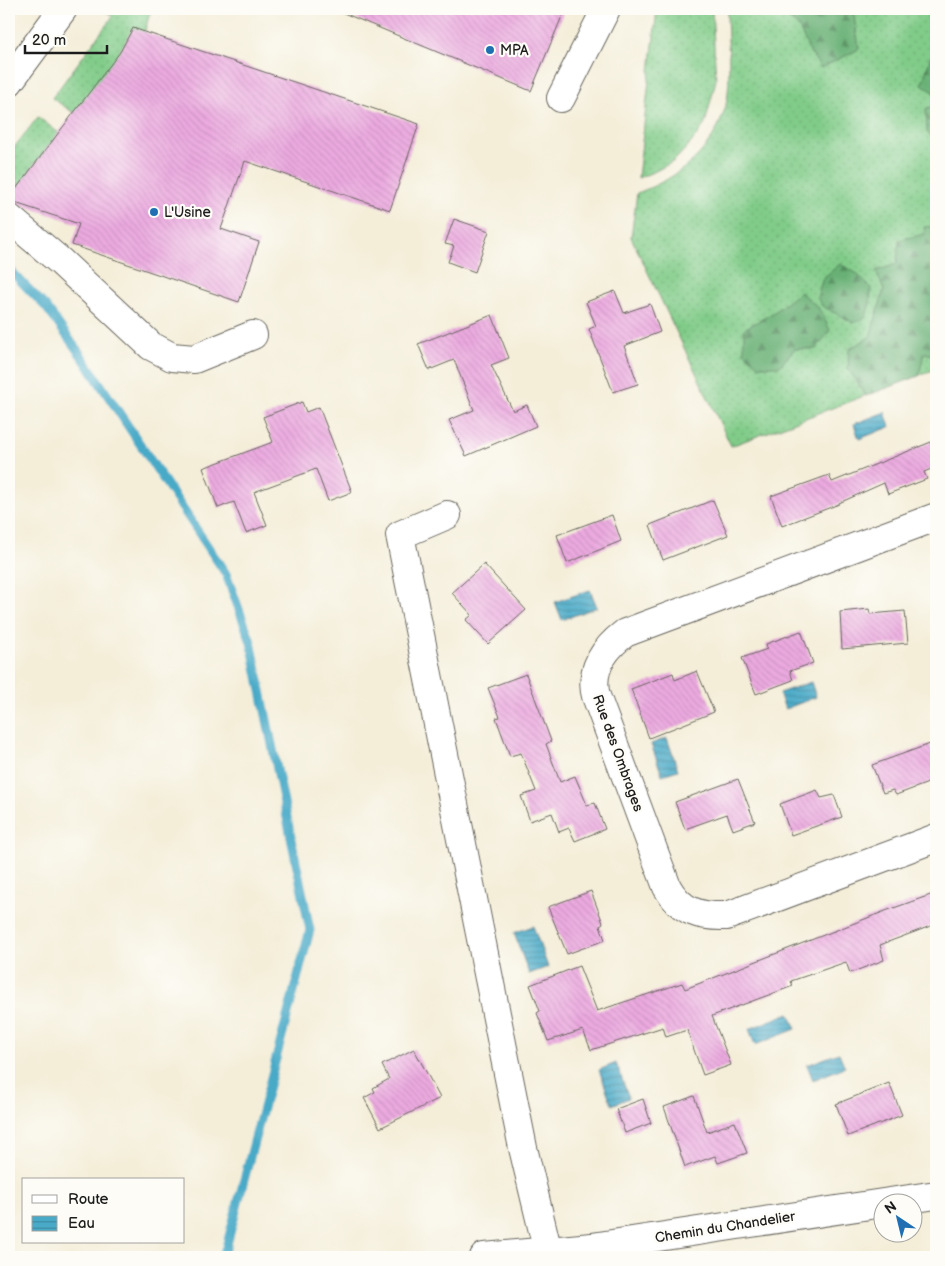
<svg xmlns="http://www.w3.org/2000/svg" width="945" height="1266" viewBox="0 0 945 1266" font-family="'Balsamiq Sans',sans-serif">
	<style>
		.grass { fill: url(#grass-dots); stroke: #4e7452 }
		.forest { fill: url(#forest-firs); stroke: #426648 }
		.water { fill: url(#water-rules); stroke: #326372 }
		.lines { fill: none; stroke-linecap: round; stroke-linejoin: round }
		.stream { stroke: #49aac8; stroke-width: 9 }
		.building { fill: url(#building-back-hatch) }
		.minor-casing { stroke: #68665e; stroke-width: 30 }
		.minor { stroke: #fff; stroke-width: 28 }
		.poi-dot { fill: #1f6fb2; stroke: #fdfcf7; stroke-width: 2 }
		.labels { text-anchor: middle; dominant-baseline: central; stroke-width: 4.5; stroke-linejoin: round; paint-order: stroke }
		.poi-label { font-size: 14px; fill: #1c1c1c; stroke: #fdfcf7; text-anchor: start }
		.street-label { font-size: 14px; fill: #1c1c1c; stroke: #fdfcf7 }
	</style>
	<defs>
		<pattern id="grass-dots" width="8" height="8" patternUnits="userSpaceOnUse" patternTransform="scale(1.25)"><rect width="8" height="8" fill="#81cc89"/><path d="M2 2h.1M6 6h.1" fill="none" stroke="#6faf76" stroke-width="1.8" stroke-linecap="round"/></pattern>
		<pattern id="forest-firs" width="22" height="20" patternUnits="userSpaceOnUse" patternTransform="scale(1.25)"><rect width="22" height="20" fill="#68b075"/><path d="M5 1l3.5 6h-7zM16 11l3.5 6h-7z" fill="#558e5f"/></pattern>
		<pattern id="water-rules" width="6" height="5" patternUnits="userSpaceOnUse" patternTransform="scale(1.25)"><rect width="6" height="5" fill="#49aac8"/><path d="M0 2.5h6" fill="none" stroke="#3c8aa2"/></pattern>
		<pattern id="building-back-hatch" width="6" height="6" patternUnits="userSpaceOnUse" patternTransform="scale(1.25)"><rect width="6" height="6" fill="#ecaae0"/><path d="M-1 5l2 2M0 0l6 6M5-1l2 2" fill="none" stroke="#ca92c0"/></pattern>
	</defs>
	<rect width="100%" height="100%" fill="#fdfcf7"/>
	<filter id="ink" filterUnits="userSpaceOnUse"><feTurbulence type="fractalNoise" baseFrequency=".02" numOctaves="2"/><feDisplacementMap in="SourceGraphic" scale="10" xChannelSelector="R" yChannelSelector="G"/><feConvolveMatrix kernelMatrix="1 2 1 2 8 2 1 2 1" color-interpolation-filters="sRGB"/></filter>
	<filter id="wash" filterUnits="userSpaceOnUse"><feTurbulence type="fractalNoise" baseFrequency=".0096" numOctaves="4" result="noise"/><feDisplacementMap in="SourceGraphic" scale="20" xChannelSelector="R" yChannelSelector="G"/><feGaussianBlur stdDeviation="1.12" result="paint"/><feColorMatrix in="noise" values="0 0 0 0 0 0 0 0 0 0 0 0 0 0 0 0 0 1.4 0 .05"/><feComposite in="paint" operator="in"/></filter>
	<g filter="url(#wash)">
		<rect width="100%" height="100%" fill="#f4eed9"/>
		<g class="grass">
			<polygon points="102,9 151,9 139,52 74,113 52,98 113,16"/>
			<polygon points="657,9 712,9 716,80 705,124 691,143 674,161 656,171 638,178"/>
			<path d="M727,9H936V369L731,446L631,237L637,193C680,177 713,152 726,105C732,80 727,36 727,9Z"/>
			<polygon points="38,117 59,133 9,198 9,149 12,150"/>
		</g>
		<g class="forest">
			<polygon points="776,9 853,9 859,49 821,68 810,52 798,26"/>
			<polygon points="936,55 936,94 922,84 931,56"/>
			<polygon points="936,104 936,138 927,133 926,109"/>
			<polygon points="936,226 936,356 924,353 919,376 866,396 848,368 849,349 870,337 884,290 876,271 897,264 899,240 925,234 924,227"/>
			<polygon points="840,264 856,273 871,288 870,303 866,317 854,323 822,306 817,297 823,278"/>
			<polygon points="800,292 818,307 830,330 816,349 794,349 780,366 759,366 744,352 744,329 773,313"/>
		</g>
		<g class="water">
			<polygon points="885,412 890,427 859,439 854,424"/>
			<polygon points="590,590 597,607 562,620 555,602"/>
			<polygon points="811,682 816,697 785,709 779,693"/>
			<polygon points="667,738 678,770 662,775 651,744"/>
			<polygon points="533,926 548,967 529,974 514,933"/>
			<polygon points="789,1013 796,1029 755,1045 749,1029"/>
			<polygon points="839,1053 845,1067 813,1080 807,1065"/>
			<polygon points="616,1063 629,1098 612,1105 599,1070"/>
		</g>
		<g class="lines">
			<polyline class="stream" points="9,269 46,307 83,358 226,574 251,642 310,930 226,1248 221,1257"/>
		</g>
		<g id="blocks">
			<g class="building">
				<polygon points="334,9 565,9 531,91"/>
				<polygon points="133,28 419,124 390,210 245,161 221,229 259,242 239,302 72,245 79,224 9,201 9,198 120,52"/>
				<polygon points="454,219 489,231 475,272 448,262 454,246 445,244"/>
				<polygon points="615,291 624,313 650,304 660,332 624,346 638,384 613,392 589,329 596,326 586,302"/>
				<polygon points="492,315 509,358 491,365 513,411 527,405 536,426 466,456 449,420 474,410 454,360 429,370 418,344"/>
				<polygon points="302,402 306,412 319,407 352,492 328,501 316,469 254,492 267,525 246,533 234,502 218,508 203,468 273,442 263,417"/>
				<polygon points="936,440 936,467 924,472 927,479 888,494 884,483 839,503 839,504 782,526 771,496 829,475 832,482"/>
				<polygon points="713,500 728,535 663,560 650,525"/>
				<polygon points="612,515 621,541 567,563 557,535"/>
				<polygon points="484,564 526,610 488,644 466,620 472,615 452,593"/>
				<polygon points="869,609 870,614 905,611 908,643 842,649 840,612"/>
				<polygon points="801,631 813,663 790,671 793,680 756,694 742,658 767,649 766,644"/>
				<polygon points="697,671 714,712 649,738 631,689 673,673 675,680"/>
				<polygon points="526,674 551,741 546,744 560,782 575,776 587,805 595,803 605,829 575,841 569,828 559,832 552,813 530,821 521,796 536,791 521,753 510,756 496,718 500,717 488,688"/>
				<polygon points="930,744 936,763 936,780 896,795 893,790 883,793 872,765"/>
				<polygon points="738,779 755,822 733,830 727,814 685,829 675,802"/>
				<polygon points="817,790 821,798 834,795 842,817 791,835 780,804"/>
				<polygon points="591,891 603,923 600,925 605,940 567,954 548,907"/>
				<polygon points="936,893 936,924 880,945 884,960 850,973 846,962 791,981 793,986 712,1016 731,1065 703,1075 687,1030 666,1037 663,1027 591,1050 583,1030 548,1041 537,1013 540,1011 530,985 579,966 597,1011 682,983 685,989 888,910"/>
				<polygon points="414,1049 440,1098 380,1128 364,1098 375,1092 373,1088 389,1079 382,1065"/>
				<polygon points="889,1083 902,1115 848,1136 836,1104"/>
				<polygon points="694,1096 707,1132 735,1122 747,1153 718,1163 715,1156 685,1167 664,1107"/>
				<polygon points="643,1099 651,1123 625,1133 616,1109"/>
			</g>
		</g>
	</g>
	<g filter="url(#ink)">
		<use href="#blocks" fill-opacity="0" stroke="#68665e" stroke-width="1"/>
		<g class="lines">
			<g class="minor-casing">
				<g id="minor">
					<polyline points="9,82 63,9"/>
					<polyline points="561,98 606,9"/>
					<polyline points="9,218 61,262 151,346 172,357 194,359 253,335"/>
					<polyline points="447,515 400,535 523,1148 548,1252"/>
					<path d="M936,517L625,633C605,648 589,670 596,696L667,887C681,912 700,917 727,916L936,838"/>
					<polyline points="484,1257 592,1247 936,1195"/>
				</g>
			</g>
			<use href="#minor" class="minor"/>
		</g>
	</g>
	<g class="poi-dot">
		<circle cx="490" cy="50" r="5"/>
		<circle cx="154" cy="212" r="5"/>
	</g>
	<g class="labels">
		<g class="poi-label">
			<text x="500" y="50">MPA</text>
			<text x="164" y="212">L'Usine</text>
		</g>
		<g class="street-label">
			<text transform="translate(618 753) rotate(70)">Rue des Ombrages</text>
			<text transform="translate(725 1227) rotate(-9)">Chemin du Chandelier</text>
		</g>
	</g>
	<rect width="945" height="1266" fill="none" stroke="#fdfcf7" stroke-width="30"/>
	<rect x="22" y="1178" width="162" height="65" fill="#fdfcf7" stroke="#a3a29f"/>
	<rect x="32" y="1195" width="25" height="8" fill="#ffffff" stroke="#a3a29f"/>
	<text x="68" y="1204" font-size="15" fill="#1c1c1c">Route</text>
	<rect x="32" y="1216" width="25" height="15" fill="url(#water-rules)" stroke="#a3a29f"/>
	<text x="68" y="1228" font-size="15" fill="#1c1c1c">Eau</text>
	<g transform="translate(898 1218) rotate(325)"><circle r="24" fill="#fdfcf7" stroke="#a3a29f"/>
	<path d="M0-4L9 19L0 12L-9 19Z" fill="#1f6fb2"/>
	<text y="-8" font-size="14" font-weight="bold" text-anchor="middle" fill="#1c1c1c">N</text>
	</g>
	<path d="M25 45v8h82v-8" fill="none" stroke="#1c1c1c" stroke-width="2.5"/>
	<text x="32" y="45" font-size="15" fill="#1c1c1c" stroke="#fdfcf7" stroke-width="4" paint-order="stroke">20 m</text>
</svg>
